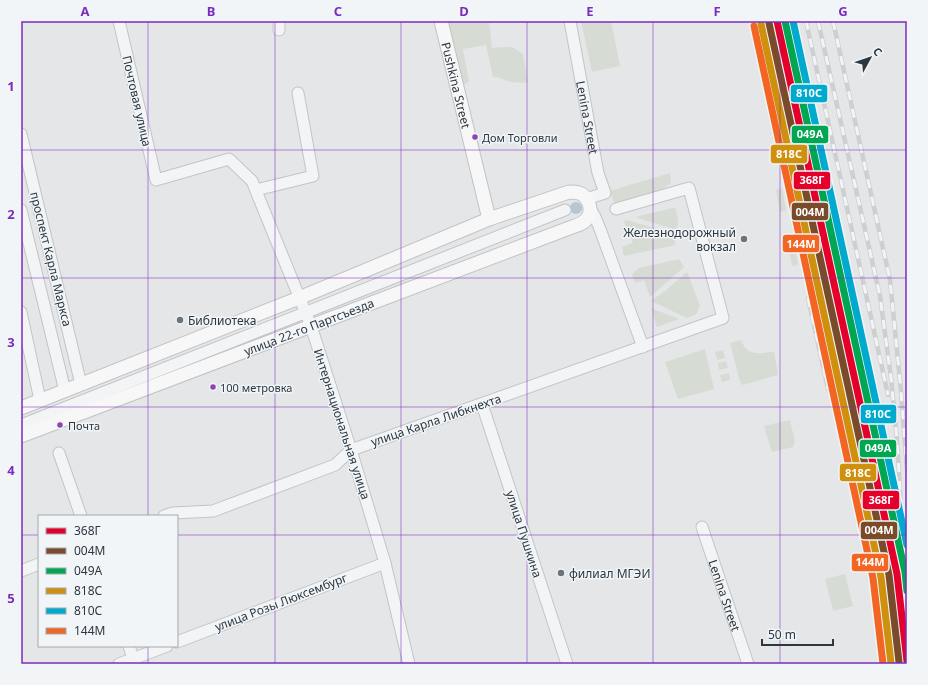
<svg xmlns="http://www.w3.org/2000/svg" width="928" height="685" viewBox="0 0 928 685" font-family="'Noto Sans',sans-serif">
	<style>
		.green { fill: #d6dcd4 }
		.water { fill: #b4c7d2 }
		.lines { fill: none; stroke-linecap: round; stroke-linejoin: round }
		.minor-casing { stroke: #c2c4c6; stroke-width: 13 }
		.major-casing { stroke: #c0c3c6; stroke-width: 15 }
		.minor { stroke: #f3f4f5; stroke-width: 11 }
		.major { stroke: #f7f7f7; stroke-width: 13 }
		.rail-casing { stroke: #cdcfd0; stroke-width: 4.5 }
		.rail { stroke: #f2f5f7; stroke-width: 3; stroke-dasharray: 9; stroke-linecap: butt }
		.rail-1-casing { stroke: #f2f5f7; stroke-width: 10 }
		.rail-2-casing { stroke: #f2f5f7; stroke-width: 10 }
		.rail-3-casing { stroke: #f2f5f7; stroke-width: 10 }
		.rail-4-casing { stroke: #f2f5f7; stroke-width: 10 }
		.rail-5-casing { stroke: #f2f5f7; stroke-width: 10 }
		.rail-6-casing { stroke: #f2f5f7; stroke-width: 10 }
		.rail-1 { stroke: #e4002b; stroke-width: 7 }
		.rail-2 { stroke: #7a4b2a; stroke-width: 7 }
		.rail-3 { stroke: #00a651; stroke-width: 7 }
		.rail-4 { stroke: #ce900d; stroke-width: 7 }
		.rail-5 { stroke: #00a9ce; stroke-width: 7 }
		.rail-6 { stroke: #f26522; stroke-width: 7 }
		.grid { fill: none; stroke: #7b2cbf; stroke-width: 1; stroke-opacity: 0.55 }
		.bus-dot { fill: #8e44ad; stroke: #f2f5f7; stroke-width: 1.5 }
		.poi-dot { fill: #6c747b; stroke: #f2f5f7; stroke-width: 1.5 }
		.labels { text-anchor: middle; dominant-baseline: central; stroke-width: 3; stroke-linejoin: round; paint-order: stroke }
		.bus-label { font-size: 11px; fill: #2b3741; stroke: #f2f5f7; text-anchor: start }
		.street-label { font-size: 12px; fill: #2b3741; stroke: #f2f5f7 }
		.poi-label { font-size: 12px; fill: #2b3741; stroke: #f2f5f7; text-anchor: start }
		.line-badge { stroke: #f2f5f7; stroke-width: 1.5 }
		.badge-label { font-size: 11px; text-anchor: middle; font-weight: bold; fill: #fff }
		.neatline { fill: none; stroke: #7b2cbf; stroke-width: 1.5 }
		.grid-label { font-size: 13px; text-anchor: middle; font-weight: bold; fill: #7b2cbf }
	</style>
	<rect width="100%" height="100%" fill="#e4e6e8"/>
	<g class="green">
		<path d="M443,21H503L489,23L492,48C507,47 510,44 523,54L528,82C519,83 513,83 505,80C500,79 497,76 493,77L486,45L463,49L469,81L467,83L460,87Z"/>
		<polygon points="581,21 611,21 620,66 592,72"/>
		<polygon points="790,165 799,208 796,208 787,166"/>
		<polygon points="670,173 671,183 661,190 614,203 610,191"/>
		<polygon points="782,188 786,210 780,212 776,190"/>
		<polygon points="673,208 676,209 678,221 677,230 635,217"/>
		<polygon points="626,220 676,234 675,245 624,256 622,247 633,243 624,222"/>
		<polygon points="808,235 815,269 811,270 803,236"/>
		<polygon points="793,239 798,265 792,266 787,240"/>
		<polygon points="679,259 684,267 650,297 644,280 635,283 632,274 639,268"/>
		<polygon points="687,272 700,306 696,314 687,318 651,301 665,291"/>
		<polygon points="651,308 679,319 657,327"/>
		<path d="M741,340C747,357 759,353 774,352L778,375L743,385L740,382L730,343Z"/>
		<polygon points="705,349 714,389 678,399 665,362"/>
		<polygon points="723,350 725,358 717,360 715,352"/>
		<polygon points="726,361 728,368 719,370 718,363"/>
		<polygon points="729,373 730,380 722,382 720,375"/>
		<polygon points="790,420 795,442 793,447 772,452 764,426"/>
		<polygon points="845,574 853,606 833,611 825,579"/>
	</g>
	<circle class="water" cx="576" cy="208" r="6"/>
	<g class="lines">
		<g class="minor-casing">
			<g id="minor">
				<polyline points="119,21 156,180 229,159 252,181 311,326 351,450 385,563 409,664"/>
				<path id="s1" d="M570,21L598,173L605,193L586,199"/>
				<polyline points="279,30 279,21"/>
				<polyline points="21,134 78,372 81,384"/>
				<polyline points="256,190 313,176 298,93"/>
				<polyline points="21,210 65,391"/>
				<polyline points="591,210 595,217 600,229 643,347"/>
				<polyline points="21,312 40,400"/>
				<polyline points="482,404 567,664"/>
				<polyline points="21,425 565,210"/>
				<polyline points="59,453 81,516"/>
				<polyline points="164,516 173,513 213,511 335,465 351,450 723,318 689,188 616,209"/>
				<path id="s2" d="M702,527L748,664"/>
				<polyline points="21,571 39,564"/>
				<polyline points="177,642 385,563"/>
				<polyline points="129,646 135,664"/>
				<polyline points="119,664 167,646"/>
			</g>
		</g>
		<g class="major-casing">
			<g id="major">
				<path id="s3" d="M441,21L489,219"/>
				<path d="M21,408L299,298L489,219L569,192C572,192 576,192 579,193C588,196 593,209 588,217C585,223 578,225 572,227L21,436"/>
			</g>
		</g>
		<use href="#minor" class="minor"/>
		<use href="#major" class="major"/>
		<g class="rail-casing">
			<g id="rail">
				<polyline points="806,21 888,395"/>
				<polyline points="818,21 880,296 891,378 897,440 902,521"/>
				<polyline points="833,21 890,280 901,391 907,470"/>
				<polyline points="822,295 841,384"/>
				<polyline points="808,298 828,389"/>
			</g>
		</g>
		<use href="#rail" class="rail"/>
		<g class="rail-1-casing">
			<polyline id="rail-1" points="777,21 897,574 907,661"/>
		</g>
		<g class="rail-2-casing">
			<polyline id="rail-2" points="769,23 889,575 899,662"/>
		</g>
		<g class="rail-3-casing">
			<polyline id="rail-3" points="785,21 905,572 907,591"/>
		</g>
		<g class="rail-4-casing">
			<polyline id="rail-4" points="761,24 881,577 891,663"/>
		</g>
		<g class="rail-5-casing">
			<polyline id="rail-5" points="793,21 907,545"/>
		</g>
		<g class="rail-6-casing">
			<polyline id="rail-6" points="754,26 873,578 883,664"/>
		</g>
		<use href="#rail-1" class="rail-1"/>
		<use href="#rail-2" class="rail-2"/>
		<use href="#rail-3" class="rail-3"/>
		<use href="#rail-4" class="rail-4"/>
		<use href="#rail-5" class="rail-5"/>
		<use href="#rail-6" class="rail-6"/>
	</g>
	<path class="grid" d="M148,21V516M275,21V664M401,21V664M527,21V664M653,21V664M780,21V664M21,150H907M21,278H907M21,407H907M21,535H39M177,535H907M148,646V664"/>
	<g class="bus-dot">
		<circle cx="475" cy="137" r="3.5"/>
		<circle cx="213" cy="387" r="3.5"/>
		<circle cx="60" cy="425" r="3.5"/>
	</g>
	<g class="poi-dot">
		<circle cx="744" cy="239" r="4"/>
		<circle cx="180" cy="320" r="4"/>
		<circle cx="561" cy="573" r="4"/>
	</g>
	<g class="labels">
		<g class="bus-label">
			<text x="482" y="137">Дом Торговли</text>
			<text x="220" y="387">100 метровка</text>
			<text x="68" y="425">Почта</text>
		</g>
		<g class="street-label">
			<text stroke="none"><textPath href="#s3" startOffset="66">Pushkina Street</textPath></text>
			<text transform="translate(137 101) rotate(77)">Почтовая улица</text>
			<text stroke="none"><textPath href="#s1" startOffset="98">Lenina Street</textPath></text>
			<text transform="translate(51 259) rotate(76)">проспект Карла Маркса</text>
			<text transform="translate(309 327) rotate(-21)">улица 22-го Партсъезда</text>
			<text transform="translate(436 420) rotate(-19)">улица Карла Либкнехта</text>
			<text transform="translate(342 424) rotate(72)">Интернациональная улица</text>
			<text transform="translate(524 534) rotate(72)">улица Пушкина</text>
			<text stroke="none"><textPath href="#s2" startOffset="72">Lenina Street</textPath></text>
			<text transform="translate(281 602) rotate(-21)">улица Розы Люксембург</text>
		</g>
		<g class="poi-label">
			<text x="736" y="232" text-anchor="end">Железнодорожный<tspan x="736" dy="14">вокзал</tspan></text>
			<text x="188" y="320">Библиотека</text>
			<text x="569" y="573">филиал МГЭИ</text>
		</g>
	</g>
	<g class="line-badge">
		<rect x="790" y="84" width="38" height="19" rx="4" fill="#00a9ce"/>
		<rect x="791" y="125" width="38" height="19" rx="4" fill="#00a651"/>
		<rect x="770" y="144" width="38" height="20" rx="4" fill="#ce900d"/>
		<rect x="793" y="171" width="38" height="19" rx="4" fill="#e4002b"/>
		<rect x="791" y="202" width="38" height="19" rx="4" fill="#7a4b2a"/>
		<rect x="782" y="234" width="38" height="19" rx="4" fill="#f26522"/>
		<rect x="860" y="404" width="37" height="20" rx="4" fill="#00a9ce"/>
		<rect x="859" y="439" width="38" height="19" rx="4" fill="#00a651"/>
		<rect x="839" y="463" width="38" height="19" rx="4" fill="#ce900d"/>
		<rect x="862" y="490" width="38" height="20" rx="4" fill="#e4002b"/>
		<rect x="860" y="521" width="38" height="19" rx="4" fill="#7a4b2a"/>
		<rect x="851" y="553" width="38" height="19" rx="4" fill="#f26522"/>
	</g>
	<g class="badge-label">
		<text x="809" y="97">810С</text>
		<text x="810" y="138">049А</text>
		<text x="789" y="158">818С</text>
		<text x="812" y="184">368Г</text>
		<text x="810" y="216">004М</text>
		<text x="801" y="248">144М</text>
		<text x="878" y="418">810С</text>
		<text x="878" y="452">049А</text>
		<text x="858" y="477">818С</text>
		<text x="881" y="504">368Г</text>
		<text x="879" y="534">004М</text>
		<text x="870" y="566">144М</text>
	</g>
	<rect width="928" height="685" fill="none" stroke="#f2f5f7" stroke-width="44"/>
	<rect x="38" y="515" width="140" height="132" fill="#f2f5f7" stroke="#a2a9ae"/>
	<rect x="46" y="528" width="20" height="6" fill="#e4002b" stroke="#a2a9ae"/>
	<text x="74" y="535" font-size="12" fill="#2b3741">368Г</text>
	<rect x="46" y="548" width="20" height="6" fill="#7a4b2a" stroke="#a2a9ae"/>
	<text x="74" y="555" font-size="12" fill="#2b3741">004М</text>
	<rect x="46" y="568" width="20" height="6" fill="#00a651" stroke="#a2a9ae"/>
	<text x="74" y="575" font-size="12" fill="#2b3741">049А</text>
	<rect x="46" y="588" width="20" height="6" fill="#ce900d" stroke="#a2a9ae"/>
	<text x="74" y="595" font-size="12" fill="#2b3741">818С</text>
	<rect x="46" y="608" width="20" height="6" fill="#00a9ce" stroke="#a2a9ae"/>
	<text x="74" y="615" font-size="12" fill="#2b3741">810С</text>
	<rect x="46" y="628" width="20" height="6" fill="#f26522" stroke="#a2a9ae"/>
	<text x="74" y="635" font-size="12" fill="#2b3741">144М</text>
	<g transform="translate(870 58) rotate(50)" stroke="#f2f5f7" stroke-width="3" paint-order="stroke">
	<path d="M0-3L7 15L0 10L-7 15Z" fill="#2b3741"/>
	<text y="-6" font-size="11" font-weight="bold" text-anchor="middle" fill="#2b3741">С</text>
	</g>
	<path d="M762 639v6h71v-6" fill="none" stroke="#2b3741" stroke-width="2"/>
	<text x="768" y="639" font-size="12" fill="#2b3741" stroke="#f2f5f7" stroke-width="3" paint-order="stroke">50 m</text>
	<rect x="22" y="22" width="884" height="641" class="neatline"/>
	<g class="grid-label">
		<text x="85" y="16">A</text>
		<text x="211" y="16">B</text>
		<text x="338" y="16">C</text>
		<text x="464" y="16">D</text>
		<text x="590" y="16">E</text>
		<text x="717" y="16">F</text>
		<text x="843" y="16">G</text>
		<text x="11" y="91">1</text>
		<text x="11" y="219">2</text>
		<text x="11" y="347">3</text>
		<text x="11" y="475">4</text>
		<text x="11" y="603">5</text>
	</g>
</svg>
